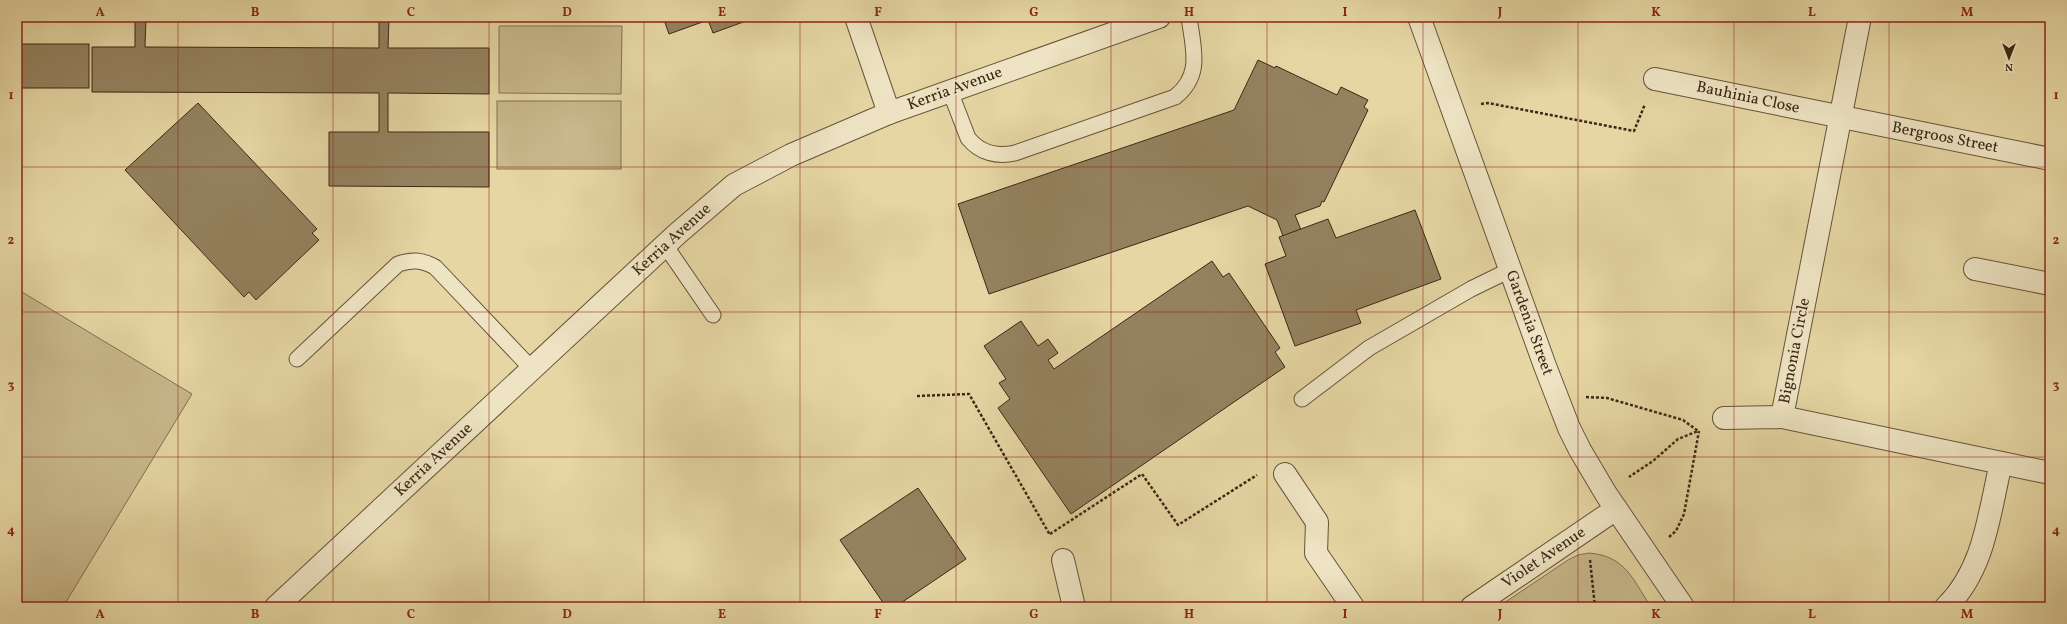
<svg xmlns="http://www.w3.org/2000/svg" width="2067" height="624" viewBox="0 0 2067 624" font-family="Vollkorn,serif">
	<style>
		.green { fill: #c8b88b; stroke: #827050 }
		.building { fill: #94825f; stroke: #3d2716 }
		.lines { fill: none; stroke-linecap: round; stroke-linejoin: round }
		.service-casing { stroke: #675339; stroke-width: 17 }
		.minor-casing { stroke: #675339; stroke-width: 24 }
		.tertiary-casing { stroke: #675339; stroke-width: 24 }
		.path { stroke: #3d2716; stroke-width: 2.5; stroke-dasharray: 3 2; stroke-linecap: butt }
		.service { stroke: #eee4c3; stroke-width: 15 }
		.minor { stroke: #eee4c3; stroke-width: 22 }
		.tertiary { stroke: #eee4c3; stroke-width: 22 }
		.grid { fill: none; stroke: #8f2418; stroke-width: 1; stroke-opacity: 0.55 }
		.labels { text-anchor: middle; dominant-baseline: central; stroke-width: 3.5; stroke-linejoin: round; paint-order: stroke }
		.street-label { font-size: 16px; fill: #3d2716; stroke: #eee4c3 }
		.neatline { fill: none; stroke: #8f2418; stroke-width: 1.5 }
		.grid-label { font-size: 13px; text-anchor: middle; font-weight: bold; fill: #8f2418 }
	</style>
	<rect width="100%" height="100%" fill="#e5d6a3"/>
	<filter id="stains"><feTurbulence type="fractalNoise" baseFrequency=".005" numOctaves="4"/><feColorMatrix values="0 0 0 0 .2 0 0 0 0 .09 0 0 0 0 .02 0 0 0 .5 -.17"/></filter>
	<radialGradient id="worn" r=".72"><stop offset=".6" stop-color="#630" stop-opacity="0"/><stop offset="1" stop-color="#630" stop-opacity=".3"/></radialGradient>
	<g class="green">
		<polygon points="499,26 622,26 621,94 499,93"/>
		<rect x="497" y="101" width="124" height="68"/>
		<polygon points="17,289 192,394 63,607 21,607 17,605"/>
		<path d="M1589,553C1626,556 1633,580 1651,607H1498L1568,560L1578,555Z"/>
	</g>
	<g class="building">
		<polygon points="62,17 127,17 127,19 62,18"/>
		<polygon points="135,17 146,17 145,47 379,48 379,17 389,17 388,48 489,48 489,94 388,93 388,132 489,132 489,187 329,186 329,132 379,132 379,93 92,92 92,47 135,47"/>
		<rect x="397" y="17" width="61" height="2"/>
		<polygon points="663,17 757,17 713,33 708,20 669,34"/>
		<rect x="17" y="44" width="72" height="44"/>
		<polygon points="1258,60 1275,68 1276,66 1337,95 1341,87 1368,100 1364,107 1368,110 1324,202 1322,201 1320,206 1295,215 1301,230 1283,236 1277,220 1248,206 989,294 958,204 1234,110"/>
		<polygon points="198,103 317,229 312,233 319,240 256,300 249,292 244,297 125,170"/>
		<polygon points="1415,210 1441,279 1356,310 1361,323 1295,346 1265,264 1286,256 1279,237 1328,219 1336,238"/>
		<polygon points="1212,261 1223,277 1229,273 1280,348 1275,352 1285,367 1071,514 998,408 1010,399 999,383 1006,379 984,346 1021,321 1038,346 1048,339 1058,353 1048,360 1054,369"/>
		<polygon points="918,488 966,559 895,607 886,607 840,540"/>
	</g>
	<g class="lines">
		<g class="service-casing">
			<g id="service">
				<path d="M950,91L968,138C980,153 997,157 1015,153L1175,97C1203,75 1193,48 1189,17"/>
				<polyline points="665,245 713,315"/>
				<path d="M297,359L398,264C412,259 422,260 435,267L532,369"/>
				<polyline points="1302,399 1369,348 1471,289 1510,270"/>
			</g>
		</g>
		<g class="minor-casing">
			<g id="minor">
				<polyline points="856,17 889,113"/>
				<polyline points="1655,79 2050,159"/>
				<polyline points="1975,269 2050,284"/>
				<polyline points="1782,417 1860,17"/>
				<polyline points="1724,418 1782,417 2050,473"/>
				<polyline points="1285,474 1317,522 1316,553 1353,607"/>
				<polyline points="1063,560 1074,607"/>
				<polyline points="1472,607 1616,509"/>
				<path d="M1946,607C1985,569 1989,513 2001,463"/>
			</g>
		</g>
		<g class="tertiary-casing">
			<g id="tertiary">
				<polyline points="1419,17 1545,366 1569,428 1580,450 1606,494 1683,607"/>
				<polyline points="276,607 677,234 734,185 791,155 889,113 1159,17"/>
			</g>
		</g>
		<g class="path">
			<polyline points="1481,104 1488,103 1634,131 1645,104"/>
			<polyline points="917,396 969,394 1050,535"/>
			<polyline points="1586,397 1607,398 1683,420 1698,431 1678,439 1653,461 1629,477"/>
			<polyline points="1050,534 1142,474 1178,525 1257,475"/>
			<polyline points="1669,537 1676,531 1684,514 1699,431"/>
			<polyline points="1590,560 1595,607"/>
		</g>
		<use href="#service" class="service"/>
		<use href="#minor" class="minor"/>
		<use href="#tertiary" class="tertiary"/>
	</g>
	<path class="grid" d="M178,17V607M333,17V607M489,17V607M644,17V607M800,17V607M956,17V607M1111,17V607M1267,17V607M1423,17V607M1578,17V607M1734,17V607M1889,17V607M17,167H2050M17,312H2050M17,457H2050"/>
	<g class="labels">
		<g class="street-label">
			<text transform="translate(955 89) rotate(-20)">Kerria Avenue</text>
			<text transform="translate(1748 98) rotate(12)">Bauhinia Close</text>
			<text transform="translate(1945 138) rotate(11)">Bergroos Street</text>
			<text transform="translate(672 240) rotate(-42)">Kerria Avenue</text>
			<text transform="translate(1529 323) rotate(70)">Gardenia Street</text>
			<text transform="translate(1795 351) rotate(-79)">Bignonia Circle</text>
			<text transform="translate(434 460) rotate(-43)">Kerria Avenue</text>
			<text transform="translate(1544 558) rotate(-34)">Violet Avenue</text>
		</g>
	</g>
	<rect width="2067" height="624" fill="none" stroke="#e5d6a3" stroke-width="44"/>
	<g transform="translate(2009 58) rotate(180)" stroke="#eee4c3" stroke-width="3" paint-order="stroke">
	<path d="M0-3L7 15L0 10L-7 15Z" fill="#3d2716"/>
	<text y="-6" font-size="11" font-weight="bold" text-anchor="middle" fill="#3d2716">N</text>
	</g>
	<rect x="22" y="22" width="2023" height="580" class="neatline"/>
	<g class="grid-label">
		<text x="100" y="16">A</text>
		<text x="255" y="16">B</text>
		<text x="411" y="16">C</text>
		<text x="567" y="16">D</text>
		<text x="722" y="16">E</text>
		<text x="878" y="16">F</text>
		<text x="1034" y="16">G</text>
		<text x="1189" y="16">H</text>
		<text x="1345" y="16">I</text>
		<text x="1500" y="16">J</text>
		<text x="1656" y="16">K</text>
		<text x="1812" y="16">L</text>
		<text x="1967" y="16">M</text>
		<text x="11" y="99">1</text>
		<text x="2056" y="99">1</text>
		<text x="11" y="244">2</text>
		<text x="2056" y="244">2</text>
		<text x="11" y="389">3</text>
		<text x="2056" y="389">3</text>
		<text x="11" y="534">4</text>
		<text x="2056" y="534">4</text>
		<text x="100" y="618">A</text>
		<text x="255" y="618">B</text>
		<text x="411" y="618">C</text>
		<text x="567" y="618">D</text>
		<text x="722" y="618">E</text>
		<text x="878" y="618">F</text>
		<text x="1034" y="618">G</text>
		<text x="1189" y="618">H</text>
		<text x="1345" y="618">I</text>
		<text x="1500" y="618">J</text>
		<text x="1656" y="618">K</text>
		<text x="1812" y="618">L</text>
		<text x="1967" y="618">M</text>
	</g>
	<rect width="100%" height="100%" filter="url(#stains)"/>
	<rect width="100%" height="100%" fill="url(#worn)"/>
</svg>
